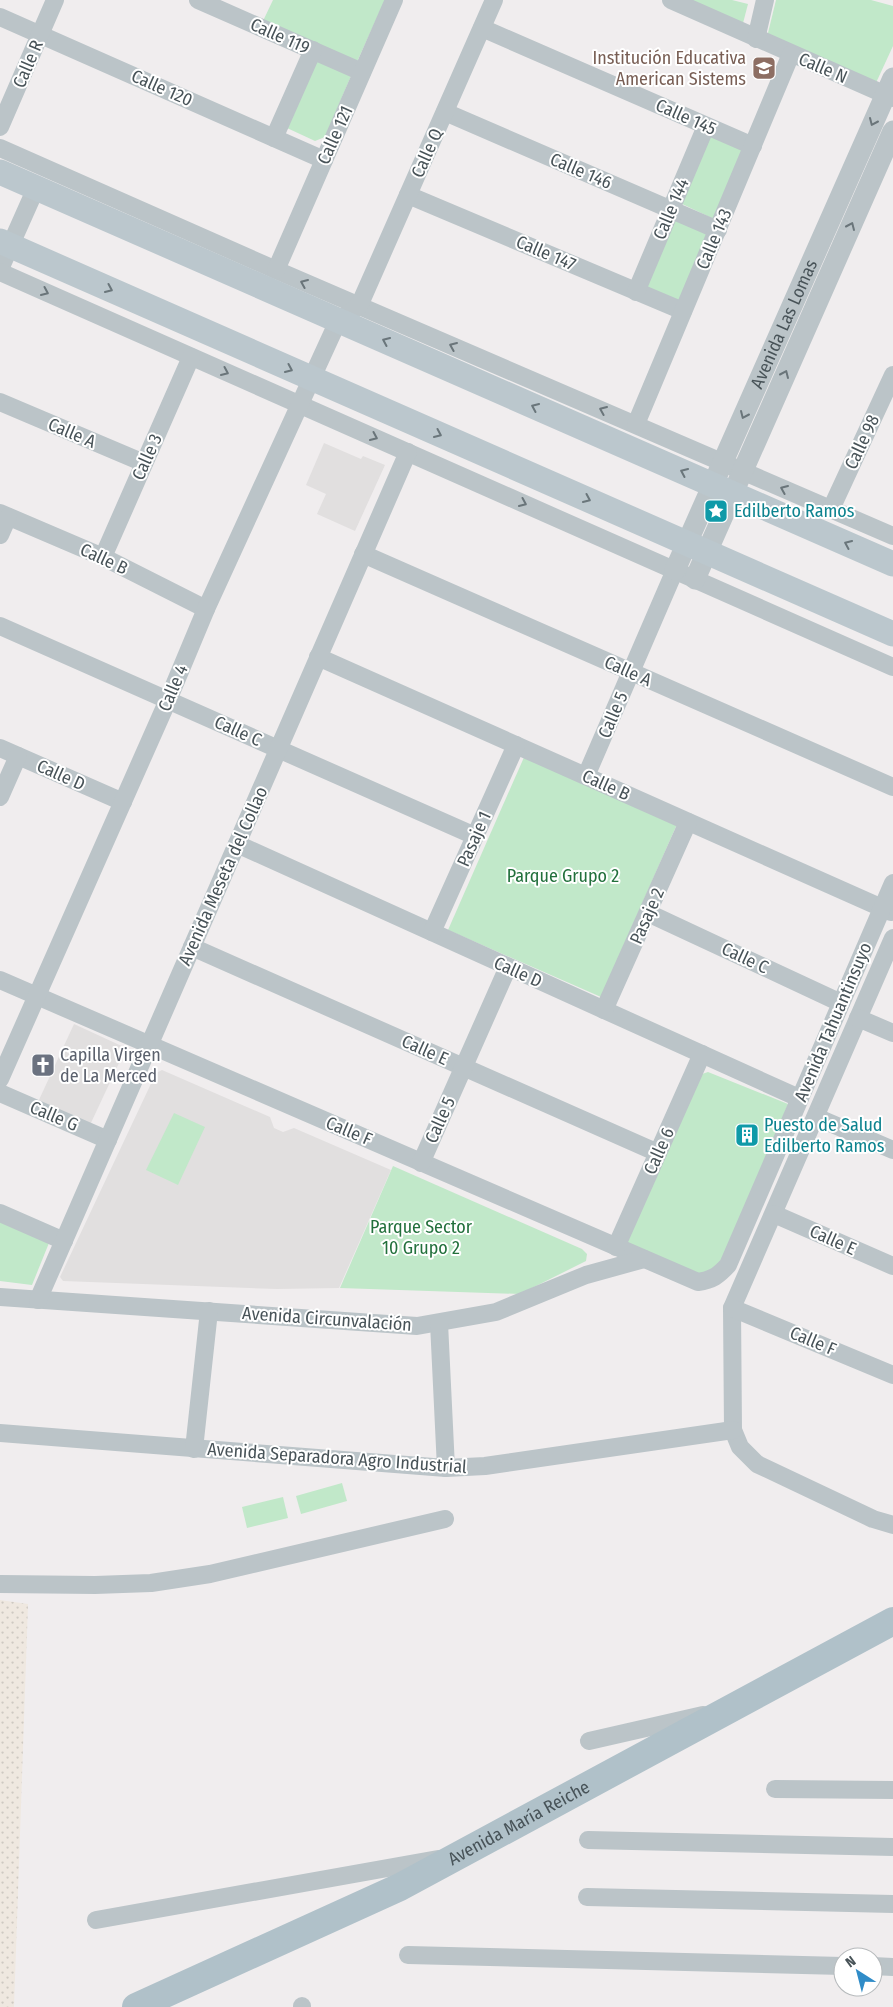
<svg xmlns="http://www.w3.org/2000/svg" width="893" height="2007" viewBox="0 0 893 2007" font-family="'Fira Sans Condensed',sans-serif">
	<style>
		.education { fill: #e1dfdf }
		.green { fill: #c1e8c9 }
		.sand { fill: url(#sand-dots) }
		.lines { fill: none; stroke-linecap: round; stroke-linejoin: round }
		.minor { stroke: #bbc4c8; stroke-width: 18 }
		.tertiary { stroke: #bbc4c8; stroke-width: 21 }
		.secondary { stroke: #bbc7cd; stroke-width: 25 }
		.primary { stroke: #b0c1c9; stroke-width: 28 }
		.oneway { stroke: #6a757a }
		.oneway2 { stroke: #6a767b }
		.labels { text-anchor: middle; dominant-baseline: central; stroke-width: 4; stroke-linejoin: round; paint-order: stroke }
		.street-label { font-size: 18px; fill: #485358; stroke: #fff }
		.education-label { font-size: 18px; fill: #785e54; stroke: #fff; text-anchor: end }
		.culture-label { font-size: 18px; fill: #0d838f; stroke: #fff; text-anchor: start }
		.park-label { font-size: 18px; fill: #22703c; stroke: #fff }
		.worship-label { font-size: 18px; fill: #5b616d; stroke: #fff; text-anchor: start }
	</style>
	<defs>
		<pattern id="sand-dots" width="8" height="8" patternUnits="userSpaceOnUse" patternTransform="scale(1.25)"><rect width="8" height="8" fill="#efe8e0"/><path d="M2 2h.1M6 6h.1" fill="none" stroke="#cec9c2" stroke-width="1.8" stroke-linecap="round"/></pattern>
	</defs>
	<rect width="100%" height="100%" fill="#f0edee"/>
	<g class="education">
		<polygon points="324,443 361,459 363,456 385,465 355,531 317,514 326,494 306,485"/>
		<polygon points="74,1024 126,1048 90,1125 38,1102"/>
		<polygon points="162,1070 270,1117 274,1128 283,1132 294,1128 391,1170 339,1288 277,1289 63,1281 60,1277 156,1073"/>
	</g>
	<g class="green">
		<polygon points="273,0 385,0 356,64 262,23"/>
		<polygon points="681,0 732,0 748,4 742,27"/>
		<polygon points="776,0 871,0 893,6 893,46 875,85 767,37"/>
		<polygon points="317,59 351,76 325,137 315,141 287,128"/>
		<polygon points="710,134 747,151 716,220 680,203"/>
		<polygon points="674,218 708,232 679,301 645,287"/>
		<polygon points="525,755 678,822 601,997 448,930"/>
		<polygon points="708,1072 788,1104 726,1256 719,1267 696,1276 623,1244 699,1075"/>
		<polygon points="174,1113 205,1127 178,1185 146,1170"/>
		<polygon points="393,1166 582,1249 587,1254 586,1261 520,1294 340,1288"/>
		<polygon points="0,1218 51,1238 32,1285 0,1281"/>
		<polygon points="342,1483 347,1501 301,1514 296,1496"/>
		<polygon points="283,1497 288,1518 247,1528 242,1507"/>
	</g>
	<polygon class="sand" points="0,1600 28,1604 14,2007 0,2007"/>
	<g class="lines">
		<g class="minor">
			<polyline points="198,0 362,72"/>
			<polyline points="671,0 893,98"/>
			<polyline points="0,17 324,160"/>
			<polyline points="482,28 753,146"/>
			<polyline points="756,39 765,0"/>
			<polyline points="445,112 718,230"/>
			<polyline points="0,127 55,0"/>
			<polyline points="274,138 313,50"/>
			<polyline points="0,148 276,270 893,536"/>
			<polyline points="408,195 683,311"/>
			<polyline points="0,269 36,188"/>
			<polyline points="276,270 394,0"/>
			<polyline points="0,272 893,667"/>
			<polyline points="636,292 706,126"/>
			<polyline points="0,402 144,463"/>
			<polyline points="636,424 791,54"/>
			<polyline points="831,509 893,375"/>
			<polyline points="0,513 103,557 206,609"/>
			<polyline points="0,535 8,517"/>
			<polyline points="363,554 893,787"/>
			<polyline points="103,557 191,357"/>
			<polyline points="0,626 475,836"/>
			<polyline points="318,657 891,912"/>
			<polyline points="0,748 123,802"/>
			<polyline points="586,776 675,570"/>
			<polyline points="0,797 18,756"/>
			<polyline points="237,844 799,1098"/>
			<polyline points="648,913 841,1003"/>
			<polyline points="432,932 516,745"/>
			<polyline points="893,938 732,1308 733,1430 740,1447 757,1464 873,1519 893,1525"/>
			<polyline points="192,947 658,1153"/>
			<path d="M0,980L698,1282C712,1280 718,1276 728,1265L893,883"/>
			<polyline points="604,1010 688,822"/>
			<polyline points="858,1018 893,1033"/>
			<polyline points="0,1079 168,700 206,609 338,321 359,306 494,0"/>
			<polyline points="0,1093 108,1140"/>
			<polyline points="816,1117 893,1150"/>
			<polyline points="421,1163 508,967"/>
			<polyline points="0,1213 64,1241"/>
			<polyline points="774,1214 893,1266"/>
			<polyline points="616,1247 702,1054"/>
			<polyline points="0,1297 417,1326 496,1312 586,1275 644,1259"/>
			<polyline points="38,1300 408,452"/>
			<polyline points="732,1308 893,1375"/>
			<polyline points="439,1323 446,1468"/>
			<polyline points="0,1433 446,1468 485,1466 733,1430"/>
			<polyline points="194,1449 209,1311"/>
			<polyline points="0,1584 95,1585 151,1583 210,1574 445,1519"/>
			<polyline points="589,1741 703,1715"/>
			<polyline points="775,1789 893,1790"/>
			<polyline points="588,1840 893,1847"/>
			<polyline points="587,1897 893,1904"/>
			<polyline points="96,1920 438,1859"/>
			<polyline points="408,1955 843,1966"/>
			<polyline points="873,1966 893,1967"/>
			<polyline points="302,2007 302,2006"/>
		</g>
		<g class="tertiary">
			<path id="s1" d="M675,570L893,78"/>
			<polyline points="695,579 893,131"/>
		</g>
		<g class="secondary">
			<polyline points="0,172 893,564"/>
			<polyline points="0,241 893,634"/>
		</g>
		<path class="primary" id="s2" d="M136,2007L400,1887L893,1621"/>
	</g>
	<defs><path id="oneway-chevron" d="M-2-3.5L2.5 0L-2 3.5" fill="none" stroke-width="1.6" stroke-linecap="round" stroke-linejoin="round" transform="scale(1.25)"/></defs>
	<g class="oneway">
		<use href="#oneway-chevron" transform="translate(873 122) rotate(114)"/>
		<use href="#oneway-chevron" transform="translate(851 226) rotate(-66)"/>
		<use href="#oneway-chevron" transform="translate(304 283) rotate(-157)"/>
		<use href="#oneway-chevron" transform="translate(45 292) rotate(24)"/>
		<use href="#oneway-chevron" transform="translate(453 346) rotate(-157)"/>
		<use href="#oneway-chevron" transform="translate(225 372) rotate(24)"/>
		<use href="#oneway-chevron" transform="translate(785 374) rotate(-66)"/>
		<use href="#oneway-chevron" transform="translate(603 410) rotate(-157)"/>
		<use href="#oneway-chevron" transform="translate(744 415) rotate(114)"/>
		<use href="#oneway-chevron" transform="translate(374 437) rotate(24)"/>
		<use href="#oneway-chevron" transform="translate(784 489) rotate(-157)"/>
		<use href="#oneway-chevron" transform="translate(523 503) rotate(24)"/>
	</g>
	<g class="oneway2">
		<use href="#oneway-chevron" transform="translate(109 289) rotate(24)"/>
		<use href="#oneway-chevron" transform="translate(386 341) rotate(-156)"/>
		<use href="#oneway-chevron" transform="translate(289 369) rotate(24)"/>
		<use href="#oneway-chevron" transform="translate(535 407) rotate(-156)"/>
		<use href="#oneway-chevron" transform="translate(438 434) rotate(24)"/>
		<use href="#oneway-chevron" transform="translate(684 472) rotate(-156)"/>
		<use href="#oneway-chevron" transform="translate(587 499) rotate(24)"/>
		<use href="#oneway-chevron" transform="translate(848 544) rotate(-156)"/>
	</g>
	<defs>
		<g id="school-square" transform="scale(1.25)"><rect x="-9" y="-9" width="18" height="18" rx="4" fill="#8d6e63" stroke="#fff"/><path d="M0-5L7-2L0 1L-7-2ZM-4 1L0 2.5L4 1V4Q0 6-4 4Z" fill="#fff"/></g>
		<g id="sight-square" transform="scale(1.25)"><rect x="-9" y="-9" width="18" height="18" rx="4" fill="#0f9aa8" stroke="#fff"/><path d="M0-6L1.8-2.2L6-1.7L2.9 1.2L3.7 5.4L0 3.3L-3.7 5.4L-2.9 1.2L-6-1.7L-1.8-2.2Z" fill="#fff"/></g>
		<g id="church-square" transform="scale(1.25)"><rect x="-9" y="-9" width="18" height="18" rx="4" fill="#6b7280" stroke="#fff"/><path d="M-1.2-6h2.4v3.5h3.3v2.4h-3.3V6h-2.4V-.1h-3.3v-2.4h3.3Z" fill="#fff"/></g>
		<g id="building-square" transform="scale(1.25)"><rect x="-9" y="-9" width="18" height="18" rx="4" fill="#0f9aa8" stroke="#fff"/><path d="M-4-6H4V6H1V3H-1V6H-4ZM-2.5-4.3h1.7v1.8h-1.7ZM.8-4.3h1.7v1.8H.8ZM-2.5-1h1.7V.8h-1.7ZM.8-1h1.7V.8H.8Z" fill="#fff"/></g>
	</defs>
	<g fill-rule="evenodd">
		<use href="#school-square" x="764" y="68"/>
		<use href="#sight-square" x="716" y="511"/>
		<use href="#church-square" x="43" y="1065"/>
		<use href="#building-square" x="747" y="1135"/>
	</g>
	<g class="labels">
		<g class="street-label">
			<text transform="translate(280 36) rotate(24)">Calle 119</text>
			<text transform="translate(28 64) rotate(-67)">Calle R</text>
			<text transform="translate(823 68) rotate(23)">Calle N</text>
			<text transform="translate(162 88) rotate(24)">Calle 120</text>
			<text transform="translate(686 117) rotate(24)">Calle 145</text>
			<text transform="translate(335 135) rotate(-66)">Calle 121</text>
			<text transform="translate(427 153) rotate(-66)">Calle Q</text>
			<text transform="translate(581 171) rotate(23)">Calle 146</text>
			<text transform="translate(671 209) rotate(-67)">Calle 144</text>
			<text transform="translate(714 239) rotate(-67)">Calle 143</text>
			<text transform="translate(546 253) rotate(23)">Calle 147</text>
			<text stroke="none"><textPath href="#s1" startOffset="269">Avenida Las Lomas</textPath></text>
			<text transform="translate(72 433) rotate(23)">Calle A</text>
			<text transform="translate(862 442) rotate(-65)">Calle 98</text>
			<text transform="translate(147 457) rotate(-66)">Calle 3</text>
			<text transform="translate(104 559) rotate(25)">Calle B</text>
			<text transform="translate(628 671) rotate(24)">Calle A</text>
			<text transform="translate(173 688) rotate(-67)">Calle 4</text>
			<text transform="translate(613 715) rotate(-67)">Calle 5</text>
			<text transform="translate(238 731) rotate(24)">Calle C</text>
			<text transform="translate(61 775) rotate(24)">Calle D</text>
			<text transform="translate(606 785) rotate(24)">Calle B</text>
			<text transform="translate(474 839) rotate(-66)">Pasaje 1</text>
			<text transform="translate(223 876) rotate(-66)">Avenida Meseta del Collao</text>
			<text transform="translate(647 916) rotate(-66)">Pasaje 2</text>
			<text transform="translate(745 958) rotate(25)">Calle C</text>
			<text transform="translate(518 972) rotate(24)">Calle D</text>
			<text transform="translate(833 1022) rotate(-67)">Avenida Tahuantinsuyo</text>
			<text transform="translate(425 1050) rotate(24)">Calle E</text>
			<text transform="translate(54 1116) rotate(23)">Calle G</text>
			<text transform="translate(440 1120) rotate(-66)">Calle 5</text>
			<text transform="translate(349 1131) rotate(23)">Calle F</text>
			<text transform="translate(659 1151) rotate(-66)">Calle 6</text>
			<text transform="translate(833 1240) rotate(24)">Calle E</text>
			<text transform="translate(327 1319) rotate(4)">Avenida Circunvalación</text>
			<text transform="translate(813 1341) rotate(23)">Calle F</text>
			<text transform="translate(337 1458) rotate(4)">Avenida Separadora Agro Industrial</text>
			<text stroke="none"><textPath href="#s2" startOffset="425">Avenida María Reiche</textPath></text>
		</g>
		<g class="education-label">
			<text x="746" y="58">Institución Educativa<tspan x="746" dy="21">American Sistems</tspan></text>
		</g>
		<g class="culture-label">
			<text x="734" y="511">Edilberto Ramos</text>
			<text x="764" y="1125">Puesto de Salud<tspan x="764" dy="21">Edilberto Ramos</tspan></text>
		</g>
		<g class="park-label">
			<text x="563" y="876">Parque Grupo 2</text>
			<text x="421" y="1227">Parque Sector<tspan x="421" dy="21">10 Grupo 2</tspan></text>
		</g>
		<g class="worship-label">
			<text x="60" y="1055">Capilla Virgen<tspan x="60" dy="21">de La Merced</tspan></text>
		</g>
	</g>
	<g transform="translate(858 1972) rotate(324)"><circle r="24" fill="#ffffff" stroke="#b6babc"/>
	<path d="M0-4L9 19L0 12L-9 19Z" fill="#308cc8"/>
	<text y="-8" font-size="14" font-weight="bold" text-anchor="middle" fill="#485358">N</text>
	</g>
</svg>
